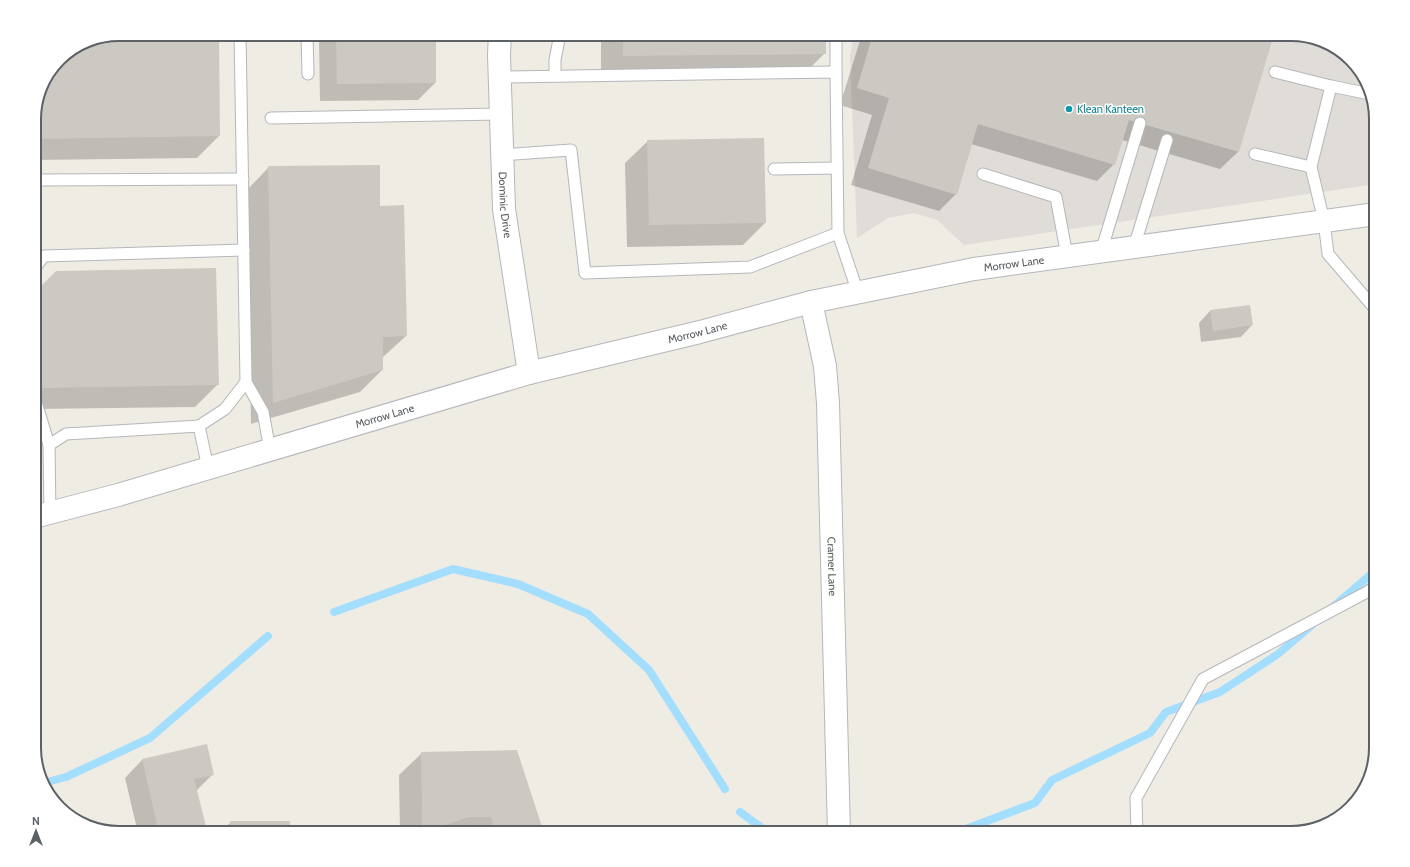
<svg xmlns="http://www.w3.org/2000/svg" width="1410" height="867" viewBox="0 0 1410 867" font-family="Cabin,sans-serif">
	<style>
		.industrial { fill: #e0ddd8 }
		.shadow { fill: #0003 }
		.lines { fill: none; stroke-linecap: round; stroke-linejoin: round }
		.stream { stroke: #a4deff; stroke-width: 8 }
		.building { fill: #ccc9c3 }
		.lane-casing { stroke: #b4b7bb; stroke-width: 13 }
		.street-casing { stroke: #b4b7bb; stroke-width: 24 }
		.lane { stroke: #fff; stroke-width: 11 }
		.street { stroke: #fff; stroke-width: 22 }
		.culture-dot { fill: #0f9aa8; stroke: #fff; stroke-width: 1.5 }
		.labels { text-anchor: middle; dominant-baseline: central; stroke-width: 3; stroke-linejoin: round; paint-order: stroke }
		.culture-label { font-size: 11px; fill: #0d838f; stroke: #fff; text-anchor: start }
		.street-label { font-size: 11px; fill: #5c6165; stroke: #fff }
		.rim { fill: none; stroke: #5c6165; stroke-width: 2 }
	</style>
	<rect width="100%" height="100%" fill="#efece4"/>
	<polygon class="industrial" points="854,34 1291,34 1333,46 1364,77 1376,114 1376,184 964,245 937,220 914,213 888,218 857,238 850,56"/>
	<g class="shadow">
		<polygon points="120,34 218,34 219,136 197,158 34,160 34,114 41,87 59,59 87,40"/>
		<polygon points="327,34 435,34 435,83 418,100 320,101 319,42"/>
		<polygon points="601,34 825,34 825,53 803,75 601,78"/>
		<polygon points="862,34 1273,34 1238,152 1220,169 1122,140 1114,164 1097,181 971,144 956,194 939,211 851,185 872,115 840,105"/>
		<polygon points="648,141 765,223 743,245 627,247 625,163"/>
		<polygon points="269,167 379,207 406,336 382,358 382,370 360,392 251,424 247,190"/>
		<polygon points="57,272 218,384 195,407 34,409 34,294"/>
		<polygon points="1210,311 1252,325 1241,337 1201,342 1199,323"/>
		<polygon points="206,745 213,774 196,791 204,826 197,833 138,833 125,778 142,760"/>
		<polygon points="422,753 543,833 400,833 399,775"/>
		<polygon points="231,822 289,833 219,833"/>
	</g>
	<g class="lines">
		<g class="stream">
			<polyline points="1334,606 1376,570"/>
			<polyline points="334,612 453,569 518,584 588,614 649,670 725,789"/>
			<polyline points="43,783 66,777 150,738 268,636"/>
			<polyline points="740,812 769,833"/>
			<polyline points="955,833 1035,803 1052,780 1150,733 1166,712 1220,692 1278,654 1312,625"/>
		</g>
	</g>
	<g class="building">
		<polygon points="120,34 219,34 220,136 34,139 34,114 41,87 59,59 87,40"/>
		<polygon points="336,34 436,34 436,83 337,84"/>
		<polygon points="623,34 826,34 826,54 623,56"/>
		<polygon points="873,34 1274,34 1239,152 1129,120 1115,165 978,124 957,195 868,168 889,98 857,88"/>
		<polygon points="764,138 766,223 649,225 647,140"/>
		<polygon points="380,165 380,206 404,205 407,336 383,337 383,370 273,403 268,166"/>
		<polygon points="216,268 219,385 42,388 40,287 56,271"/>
		<polygon points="1250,305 1253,325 1213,331 1210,310"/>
		<polygon points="207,744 214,775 194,779 206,826 175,833 159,833 142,759"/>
		<polygon points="517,750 544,833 496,833 491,817 469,817 445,825 422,825 421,752"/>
		<rect x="230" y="821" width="60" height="12"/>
	</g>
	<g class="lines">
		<g class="lane-casing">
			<g id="lane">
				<polyline points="307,34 308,74"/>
				<polyline points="836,72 836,34"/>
				<polyline points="1275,72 1331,86"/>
				<polyline points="555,76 555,60 560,34"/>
				<polyline points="500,77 836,72 838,233"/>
				<polyline points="1370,94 1331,86 1311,167 1324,221 1328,254 1376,310"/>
				<polyline points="271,118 501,114"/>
				<polyline points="1255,154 1311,167"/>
				<polyline points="502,155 571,150 585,273 750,267 838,233 858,293"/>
				<polyline points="774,169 837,168"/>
				<polyline points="983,174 1056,197 1067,256"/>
				<polyline points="39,180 243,179"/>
				<polyline points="1134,247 1167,140"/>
				<polyline points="1101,252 1140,123"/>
				<polyline points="34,269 44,256 244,250"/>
				<polyline points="34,330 36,402 49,445"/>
				<polyline points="246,382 263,412 270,450"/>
				<polyline points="199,426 225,409 246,382 240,34"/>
				<polyline points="50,513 49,445 66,434 199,426 208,468"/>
				<polyline points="1137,833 1136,798 1203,679 1367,592 1376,586"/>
			</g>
		</g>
		<g class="street-casing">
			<g id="street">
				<path id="s1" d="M500,34L499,55L504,209L529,373"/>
				<path id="s2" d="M811,302L825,366L828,403L839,833"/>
				<path id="s3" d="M34,517L118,495L529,373L700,332L811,302L974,269L1376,214"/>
			</g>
		</g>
		<use href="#lane" class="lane"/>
		<use href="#street" class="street"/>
	</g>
	<circle class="culture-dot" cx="1069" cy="109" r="4"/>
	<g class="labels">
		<g class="culture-label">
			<text x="1077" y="109">Klean Kanteen</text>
		</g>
		<g class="street-label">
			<text stroke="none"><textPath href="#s1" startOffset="171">Dominic Drive</textPath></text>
			<text stroke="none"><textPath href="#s3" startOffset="1013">Morrow Lane</textPath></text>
			<text stroke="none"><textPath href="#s3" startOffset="689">Morrow Lane</textPath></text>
			<text stroke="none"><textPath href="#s3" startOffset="365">Morrow Lane</textPath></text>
			<text stroke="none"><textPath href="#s2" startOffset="266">Cramer Lane</textPath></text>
		</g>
	</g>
	<path d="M0 0H1410V867H0ZM119 41H1291A78 78 0 0 1 1369 119V748A78 78 0 0 1 1291 826H119A78 78 0 0 1 41 748V119A78 78 0 0 1 119 41Z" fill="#fff" fill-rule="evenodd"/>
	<path class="rim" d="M119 41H1291A78 78 0 0 1 1369 119V748A78 78 0 0 1 1291 826H119A78 78 0 0 1 41 748V119A78 78 0 0 1 119 41Z"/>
	<g transform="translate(36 831)" stroke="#ffffff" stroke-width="3" paint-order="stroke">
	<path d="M0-3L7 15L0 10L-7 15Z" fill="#5c6165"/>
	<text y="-6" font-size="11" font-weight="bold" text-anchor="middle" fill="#5c6165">N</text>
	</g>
</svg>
